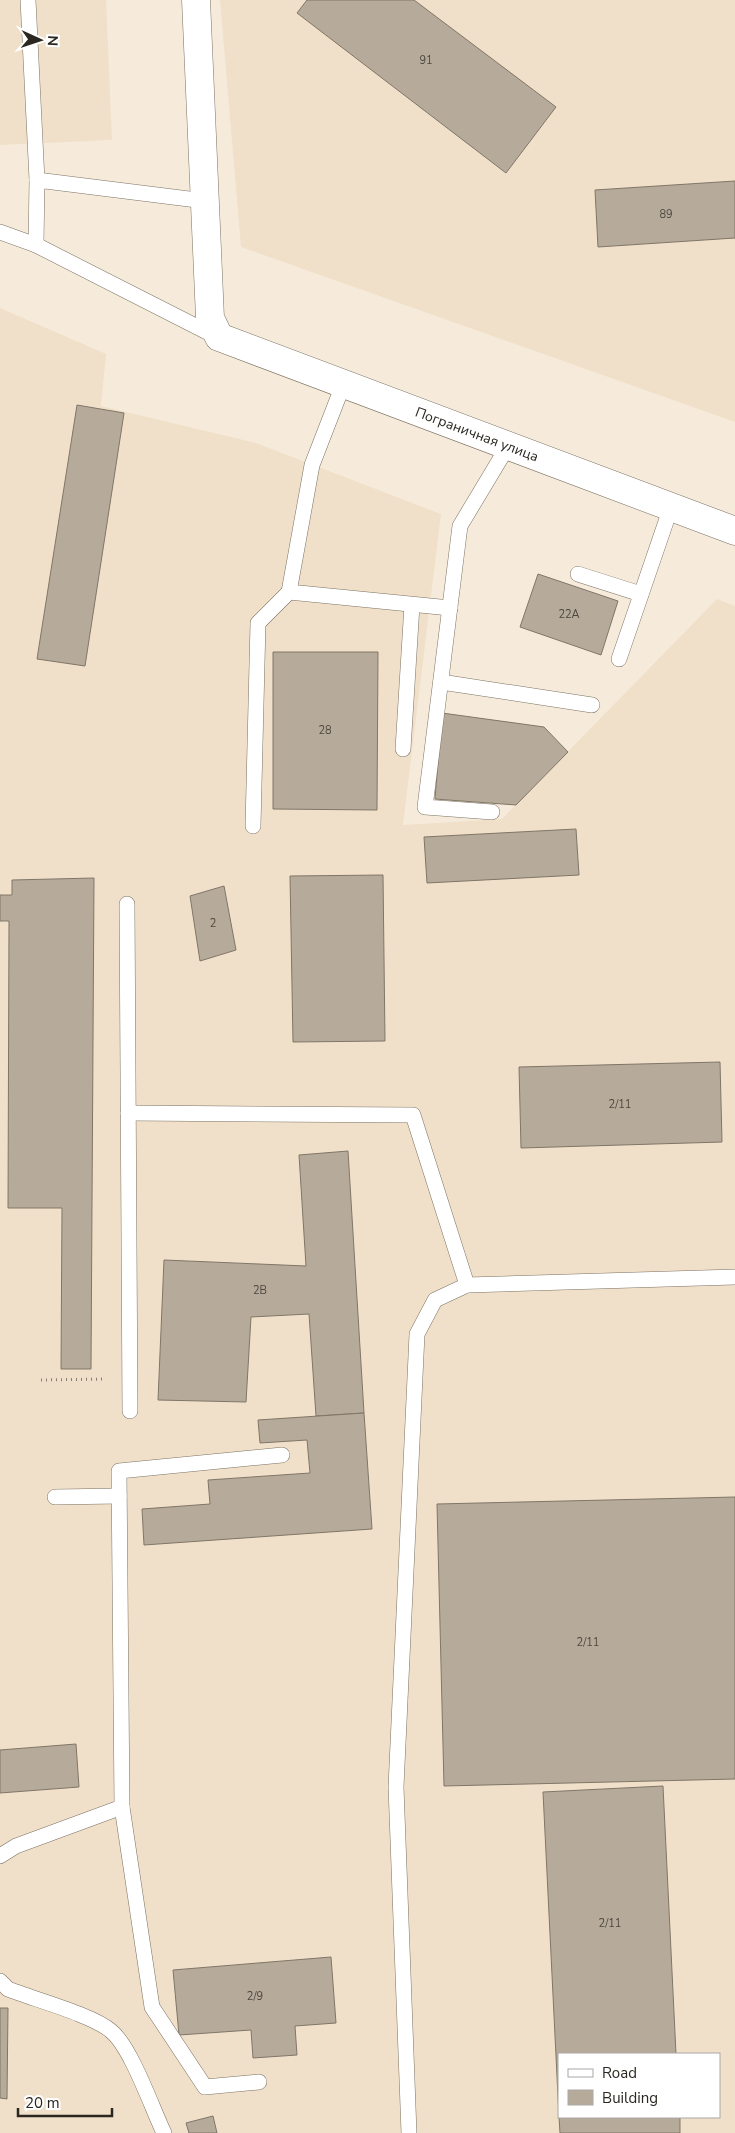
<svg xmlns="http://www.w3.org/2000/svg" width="735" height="2133" viewBox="0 0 735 2133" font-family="'Nunito Sans',sans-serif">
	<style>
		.built { fill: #f0e0c9; fill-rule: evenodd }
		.building { fill: #b6ab9b; stroke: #807667 }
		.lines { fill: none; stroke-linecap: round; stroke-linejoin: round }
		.service-casing { stroke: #7c7263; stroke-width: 16 }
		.minor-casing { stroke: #7c7263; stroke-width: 29 }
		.path { stroke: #877f74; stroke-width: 3; stroke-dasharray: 1 4; stroke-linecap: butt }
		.service { stroke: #fff; stroke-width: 15 }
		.minor { stroke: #fff; stroke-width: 28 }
		.labels { text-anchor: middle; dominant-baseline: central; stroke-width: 4; stroke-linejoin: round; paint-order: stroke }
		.number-label { font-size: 11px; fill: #4d473f }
		.street-label { font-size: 14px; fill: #2a2620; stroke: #fff }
	</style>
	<rect width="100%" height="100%" fill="#f6ebda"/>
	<g class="built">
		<polygon points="0,0 106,0 112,140 0,145"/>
		<polygon points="220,0 735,0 735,422 241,247"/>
		<path d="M0,308L106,354L101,406L256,443L441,514L403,825L502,819L717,599L735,606V2133H0ZM559,2054H719V2117H559Z"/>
	</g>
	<g class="building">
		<polygon points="307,0 414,0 556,107 506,173 297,13"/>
		<polygon points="735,181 735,238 598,247 595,190"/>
		<polygon points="77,405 124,413 85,666 37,659"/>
		<polygon points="538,574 618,601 601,655 520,627"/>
		<polygon points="273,652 378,652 377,810 273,809"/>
		<polygon points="442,713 544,727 568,752 516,805 435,799"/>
		<polygon points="576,829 579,875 427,883 424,837"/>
		<polygon points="383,875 385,1041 293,1042 290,876"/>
		<polygon points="94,878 91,1369 61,1369 62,1208 8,1208 9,921 0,921 0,895 12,895 12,880"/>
		<polygon points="224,886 236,950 200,961 190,896"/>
		<polygon points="720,1062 722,1142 521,1148 519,1067"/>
		<polygon points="348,1151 364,1413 316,1416 309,1314 251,1317 246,1402 158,1400 164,1260 306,1266 299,1155"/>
		<polygon points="364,1413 372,1529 144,1545 142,1509 210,1504 208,1480 310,1473 307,1440 260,1443 258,1420"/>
		<polygon points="735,1497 735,1779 444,1786 437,1504"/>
		<polygon points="76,1744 79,1787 0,1793 0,1750"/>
		<polygon points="663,1786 676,2054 559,2054 559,2117 543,1792"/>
		<polygon points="331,1957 336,2023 295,2026 297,2055 253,2058 251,2030 179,2035 173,1970"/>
		<polygon points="0,2008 8,2008 7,2099 0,2098"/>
		<polygon points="213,2116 217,2133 189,2133 186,2123"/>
		<polygon points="559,2117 680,2117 680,2133 560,2133"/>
	</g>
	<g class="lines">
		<g class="service-casing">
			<g id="service">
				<polyline points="28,0 37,180"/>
				<polyline points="0,232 36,245 217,337"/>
				<polyline points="36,245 37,180 205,201"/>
				<polyline points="343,385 312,465 289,592 450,608"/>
				<polyline points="578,574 641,594"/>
				<polyline points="619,659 671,507"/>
				<polyline points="441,682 592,705"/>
				<polyline points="403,749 412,605"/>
				<polyline points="492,812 425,807 460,526 508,446"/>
				<polyline points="253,826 258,623 289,592"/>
				<polyline points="127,904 130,1411"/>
				<polyline points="128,1113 413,1115 467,1285"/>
				<polyline points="55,1497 119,1496"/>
				<polyline points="0,1856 16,1846 122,1807"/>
				<path d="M0,1981L8,1989C33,1999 93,2015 111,2031C131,2047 152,2108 164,2133"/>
				<polyline points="259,2082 205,2087 152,2007 122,1807 119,1471 282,1455"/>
				<polyline points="409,2133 396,1787 417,1334 435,1300 467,1285 735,1277"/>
			</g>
		</g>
		<g class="minor-casing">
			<g id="minor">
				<path id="s1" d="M196,0L210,318L219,337L735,531"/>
			</g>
		</g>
		<polyline class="path" points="41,1380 106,1379"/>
		<use href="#service" class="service"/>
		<use href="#minor" class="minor"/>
	</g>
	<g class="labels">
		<g class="number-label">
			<text x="426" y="60">91</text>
			<text x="666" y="214">89</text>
			<text x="569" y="614">22А</text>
			<text x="325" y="730">28</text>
			<text x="213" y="923">2</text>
			<text x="620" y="1104">2/11</text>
			<text x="260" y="1290">2В</text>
			<text x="588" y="1642">2/11</text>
			<text x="610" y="1923">2/11</text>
			<text x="255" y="1996">2/9</text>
		</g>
		<g class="street-label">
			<text stroke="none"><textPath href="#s1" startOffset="615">Пограничная улица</textPath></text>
		</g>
	</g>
	<rect x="558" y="2053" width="162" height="65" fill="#ffffff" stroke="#aaa8a6"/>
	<rect x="568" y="2069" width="25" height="8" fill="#ffffff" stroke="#aaa8a6"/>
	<text x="602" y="2078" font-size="15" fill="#2a2620">Road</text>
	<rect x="568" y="2090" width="25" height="15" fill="#b6ab9b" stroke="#aaa8a6"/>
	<text x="602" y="2103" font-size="15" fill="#2a2620">Building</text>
	<g transform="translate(40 40) rotate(93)" stroke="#ffffff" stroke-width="4" paint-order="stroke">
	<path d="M0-4L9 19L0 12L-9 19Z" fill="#2a2620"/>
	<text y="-8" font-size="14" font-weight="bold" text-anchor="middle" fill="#2a2620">N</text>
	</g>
	<path d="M18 2108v8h94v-8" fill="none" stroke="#2a2620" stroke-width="2.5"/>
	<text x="25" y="2108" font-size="15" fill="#2a2620" stroke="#ffffff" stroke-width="4" paint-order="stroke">20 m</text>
</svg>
